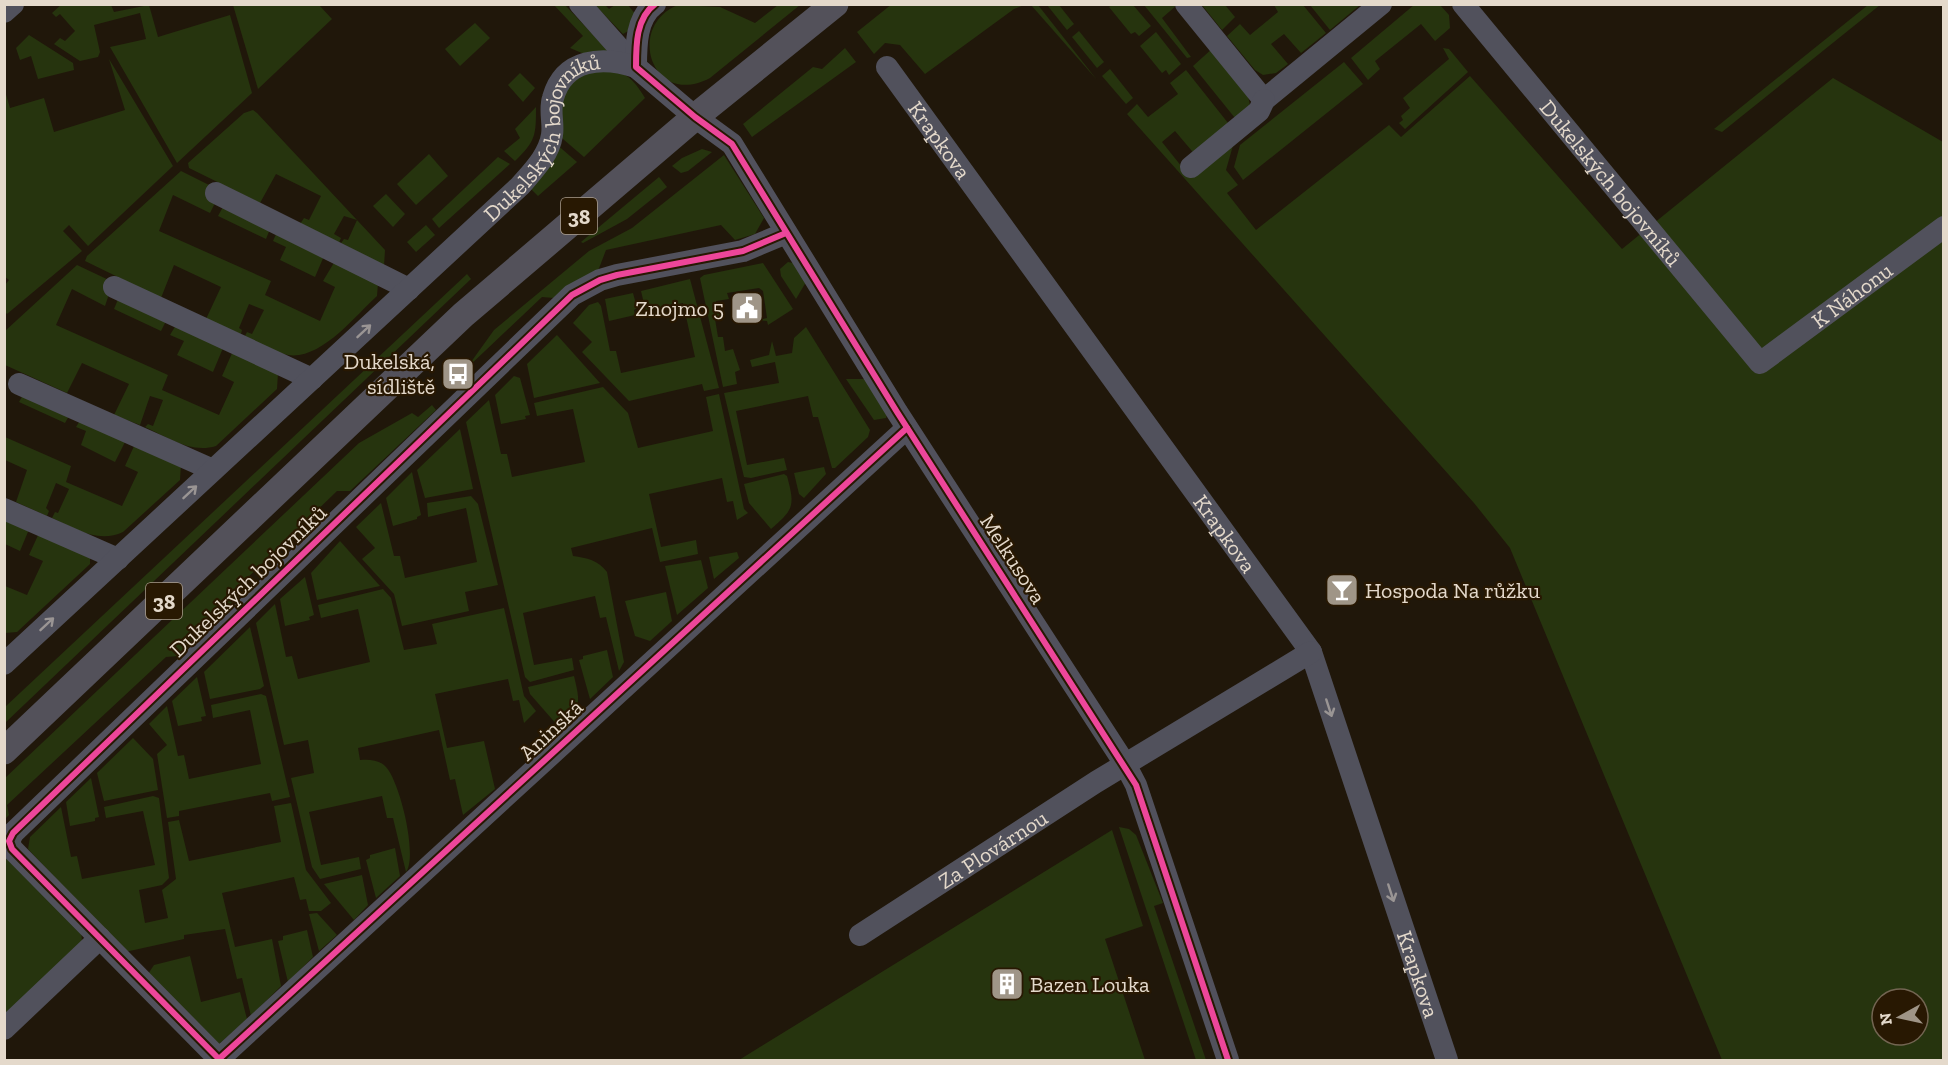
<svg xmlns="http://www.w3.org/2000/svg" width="1948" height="1065" viewBox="0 0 1948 1065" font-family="'Zilla Slab',serif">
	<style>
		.green { fill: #26340e; fill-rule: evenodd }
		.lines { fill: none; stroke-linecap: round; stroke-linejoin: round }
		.minor { stroke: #51515c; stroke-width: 22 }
		.major { stroke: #53515a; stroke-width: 27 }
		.cycleway-casing { stroke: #281802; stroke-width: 10 }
		.cycleway { stroke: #ed469a; stroke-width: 6 }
		.oneway { stroke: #9a9594 }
		.labels { text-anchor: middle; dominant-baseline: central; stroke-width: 4.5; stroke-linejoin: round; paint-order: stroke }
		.shield { fill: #281802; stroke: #ac9f8f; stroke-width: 1.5 }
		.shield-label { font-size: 21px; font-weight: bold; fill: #e4d9cb }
		.street-label { font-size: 22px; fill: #e4d9cb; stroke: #281802 }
		.poi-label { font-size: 22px; fill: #e4d9cb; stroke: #281802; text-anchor: end }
	</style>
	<rect width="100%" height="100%" fill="#20170a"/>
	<g class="green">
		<polygon points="62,4 111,5 114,12 149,5 158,37 230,15 252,93 177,163 110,47 146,39 140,13 94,25 100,52 98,57 80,61 54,44 60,38 65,41 75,31 60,14 56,17 52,13"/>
		<polygon points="892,4 1024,4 1024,5 1014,9 925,74 900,45 885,43 874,54 857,32"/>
		<polygon points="1113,4 1133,5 1151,26 1139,36 1135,32 1131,34 1109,7"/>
		<polygon points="233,5 319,5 332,19 258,89"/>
		<polygon points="554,5 565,5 613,56 589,56 570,48 583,36"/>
		<polygon points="595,5 605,5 609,9 615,5 628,5 636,15 630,30 623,34"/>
		<path d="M678,5L720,7L755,23L778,5H800L710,78C652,109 625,26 678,5Z"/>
		<polygon points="1031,5 1038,5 1097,80"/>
		<polygon points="1047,5 1059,5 1074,24 1067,30"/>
		<polygon points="1144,5 1177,5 1162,18 1191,57 1187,58"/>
		<polygon points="1202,5 1225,5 1235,17 1222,30"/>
		<polygon points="1274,5 1303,5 1326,33 1301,53 1284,34 1271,44 1288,64 1276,73 1263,75 1255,70 1227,36 1240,24 1250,35 1278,12"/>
		<polygon points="1310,5 1360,5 1330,30"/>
		<polygon points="1414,5 1440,5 1449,15 1450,28 1435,41 1421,24 1375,61 1380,69 1368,80 1351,58"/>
		<polygon points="1868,5 1880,5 1722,132 1714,129"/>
		<polygon points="475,23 490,38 460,66 445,49"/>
		<polygon points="1079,31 1104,62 1097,68 1072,37"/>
		<polygon points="1156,32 1181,64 1169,75 1166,70 1162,73 1140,46"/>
		<polygon points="29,35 73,63 74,70 38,79 31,56 20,60 16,48"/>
		<polygon points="845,48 856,62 752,137 743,124 813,67 822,69"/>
		<polygon points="1213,48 1248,96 1250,105 1239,123 1193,66"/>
		<polygon points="1443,48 1449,49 1468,72 1405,129 1399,123 1403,120 1401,116 1410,108 1403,98 1449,59"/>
		<polygon points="109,59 173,166 88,246 69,225 63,231 82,251 7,314 4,311 5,285 9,280 4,276 5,91 10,108 44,98 54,132 125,110"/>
		<polygon points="1344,62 1363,84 1243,180 1234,167 1240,145"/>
		<polygon points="1110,69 1133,98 1126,104 1102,76"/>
		<path d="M585,70C618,70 627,68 645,98L584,157L556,133L558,97Z"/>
		<path d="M1186,70L1232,128L1197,157L1175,131L1162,142L1190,177L1234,142L1226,170L1238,185L1227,193L1256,230L1389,125L1401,137L1470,76L1622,249L1833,78L1943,142V1060H1722L1510,548L1474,503L1127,114L1137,104L1148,117L1178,94L1170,83ZM1882,999H1918V1035H1882Z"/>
		<polygon points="520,73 535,88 523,102 508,85"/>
		<path d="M536,107C536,135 536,141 515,161L504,151L520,138L515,129Z"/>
		<polygon points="253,110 257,113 385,250 384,266 341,243 344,239 348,240 357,220 344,216 334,234 341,238 339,243 300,224 304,218 309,220 321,196 276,174 260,203 189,168 188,163 244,113"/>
		<polygon points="555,143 577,162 538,196 526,184"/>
		<polygon points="702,149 712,152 688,171 681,173 672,166 682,158"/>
		<polygon points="429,154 448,176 416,205 397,184"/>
		<polygon points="724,155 764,218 755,234 735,240 721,225 606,250 598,271 554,298 542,297 466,369 494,330 589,251 632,228"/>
		<polygon points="498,157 510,164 439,228 432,219"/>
		<path d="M181,171L215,188L216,201L210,213L173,195L159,231L271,281L265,295L320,321L335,287L323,281L335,261L378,283L377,296C354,317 321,360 288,355C274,353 258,342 245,336L247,332L252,334L264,310L249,304L239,328L242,330L241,334L206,319L221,287L174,265L161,298L85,261L87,256Z"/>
		<polygon points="659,177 667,187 627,219 583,243 581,242"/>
		<polygon points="386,194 405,214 393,227 373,206"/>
		<polygon points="224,205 270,229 266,239 218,216"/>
		<polygon points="426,225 435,235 416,252 407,242"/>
		<polygon points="277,232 324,256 315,277 280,260 286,247 273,241"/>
		<polygon points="788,262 793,263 806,282 796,299 781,276 780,269"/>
		<polygon points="763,263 793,309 768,325 767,321 759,320 767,318 763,291 759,288 727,293 729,299 716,301 721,318 715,319 718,337 723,337 725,351 733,349 740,370 735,372 737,384 723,387 700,278 704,275"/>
		<path d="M77,265L113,282L105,306L72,289L56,325L168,375L162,390L219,415L234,382L222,376L233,351L278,373L277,389L216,446C191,454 167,437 145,427L148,424L153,426L163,400L150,396L140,425L114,415L129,384L82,363L67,393L5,365V331Z"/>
		<polygon points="467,274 471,279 5,723 5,707"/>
		<polygon points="690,279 719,388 704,391 702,384 629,401 582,352 592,342 573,323 589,305 598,302 601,306 610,351 616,351 621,373 695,357 683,303 646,312 641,291"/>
		<polygon points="633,293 637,308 634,310 635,315 609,321 605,299"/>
		<polygon points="119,297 166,321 161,331 114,309"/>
		<polygon points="176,325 223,348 213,372 177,355 184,341 170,335"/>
		<polygon points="806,327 870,430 868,437 835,468 832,468 818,417 813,417 808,396 736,411 747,465 784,458 787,470 751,478 744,477 724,393 779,383 775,362 752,367 750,360 769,355 772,341 776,356 792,353 794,338"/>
		<polygon points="557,335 600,383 534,398 527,364"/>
		<polygon points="514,376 520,378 530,415 525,416 526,419 501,424 495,395"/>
		<polygon points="846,379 868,379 888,412 886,418 874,420"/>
		<path d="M603,387L628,413L638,448L713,431L706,397L719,394L744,509L748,513L737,520L733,501L727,502L722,478L649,494L661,547L696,540L698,554L660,562L652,528L571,548L573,556C587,558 598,560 607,572L624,662L619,671L606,617L600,618L595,596L523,613L534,665L572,658L574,670L530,682L525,677L466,422L489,400L501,454H507L512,477L585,462L573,409L537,416L534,403Z"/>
		<polygon points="24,393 70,414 65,423 19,402"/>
		<polygon points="432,405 436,410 350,491 337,491 238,587 238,599 178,656 166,657 7,805 9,815 5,819 5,778 359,443 412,413 418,417"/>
		<polygon points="81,419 126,440 115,462 81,445 86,431 76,427"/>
		<polygon points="460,429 473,489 425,498 417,470"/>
		<path d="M5,437L71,466L66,482L122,506L138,472L125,466L135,444L181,464L180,480L123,532C98,544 74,528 52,518L55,512L58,513L69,489L56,483L46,508L49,511L47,516L16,502L27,470L5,460Z"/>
		<polygon points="824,467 826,474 804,498 799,494 794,473"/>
		<polygon points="412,472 421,515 417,517 417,519 393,526 386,498"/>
		<path d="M784,474L787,476C795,506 794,509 771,529L749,503L744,484Z"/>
		<polygon points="471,496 478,504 498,585 465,592 469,611 402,626 394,594 362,559 375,548 356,527 381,503 394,556 400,556 405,578 477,562 466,508 428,517 427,503"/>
		<polygon points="4,516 30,527 20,551 5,544"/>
		<polygon points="40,531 90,553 90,564 17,632 5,633 5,586 27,595 43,561 29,555"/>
		<polygon points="340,541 380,586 317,600 311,573"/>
		<polygon points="737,552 739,558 714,579 709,557"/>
		<polygon points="701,560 708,588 677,615 665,566"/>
		<polygon points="305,577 314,615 309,617 310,620 285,626 280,599"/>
		<path d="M383,589L391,598L404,650L437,644L432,624L504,608L524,696L536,711L524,723L519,700L513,701L508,679L435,694L447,748L484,741L495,789L463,815L455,779L450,780L439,730L358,748L360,760C369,759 380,760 386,767C400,782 418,856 406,872L393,818H387L382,796L309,812L321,865L359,857L361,869L320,879L312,867L291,778L314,773L308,740L284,745L256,623L275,604L286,657L292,656L298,679L370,662L358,609L321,618L318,605Z"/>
		<polygon points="666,592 672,621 650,641 635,636 625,601"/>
		<polygon points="250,627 264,686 260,689 210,699 204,672"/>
		<polygon points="607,650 613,677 590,699 579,660 583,659 583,656"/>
		<path d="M574,676C581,706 581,706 558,726L530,694L528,687Z"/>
		<polygon points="197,677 206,716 201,717 202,721 178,726 172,701"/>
		<polygon points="261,694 266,696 290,797 272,801 270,793 179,811 179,816 167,818 157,754 167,745 149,724 167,706 178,756 184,755 189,779 261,764 250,710 213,718 211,705"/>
		<polygon points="133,738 153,759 158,790 104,801 97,773"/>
		<polygon points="91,778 99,817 95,818 95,821 70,826 66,802"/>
		<polygon points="153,796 159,798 169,878 162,885 139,890 145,923 168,918 162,890 176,879 168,822 179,820 189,861 281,842 274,806 291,803 306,870 331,903 321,911 309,911 306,899 300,900 294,877 222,893 235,947 272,939 281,986 251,1016 242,978 237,979 225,929 184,935 184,939 125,952 28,849 30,837 61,807 71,857 77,856 82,879 155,865 143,811 106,818 104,807"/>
		<polygon points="1119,827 1129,829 1136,835 1163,903 1154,906 1206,1060 1196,1060"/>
		<polygon points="1112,830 1143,926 1105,939 1145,1060 739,1060"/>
		<polygon points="395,848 400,876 376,898 366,860 370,858 370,855"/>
		<polygon points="4,854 81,929 82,941 4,1017"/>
		<polygon points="362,875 368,905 354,920 324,884"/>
		<polygon points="317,913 337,935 319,951 309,914"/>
		<polygon points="307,930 313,957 288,982 278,941 283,940 283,936"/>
		<polygon points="190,956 201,1002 240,992 247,1019 218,1045 148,974 154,965"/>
	</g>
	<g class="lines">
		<g class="minor">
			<polyline points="580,4 636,67 695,117 732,144 897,412 1125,764 1136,785 1228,1060"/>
			<polyline points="1186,4 1264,100 1381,4"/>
			<path id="s1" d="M1463,4L1760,363L1944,227"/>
			<polyline points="4,12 13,4"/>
			<path d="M636,67C636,45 636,18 655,4"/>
			<path id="s2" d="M887,67L1311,652L1447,1060"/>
			<polyline points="1191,167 1259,111 1264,100"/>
			<polyline points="216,193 409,289"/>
			<polyline points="786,233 743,251 617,275 600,280 572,295 13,833 9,841 12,849 219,1059 907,428"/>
			<polyline points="114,287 312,379"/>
			<polyline points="19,384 213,470"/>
			<polyline points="4,509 118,559"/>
			<path id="s3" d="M4,664L520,186C533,171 549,155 552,135C554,123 549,110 553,98C564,58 603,56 636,67"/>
			<path id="s4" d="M860,935L1096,782L1311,652"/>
			<polyline points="4,1029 100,938"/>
		</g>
		<polyline class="major" points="4,751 463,315 695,117 835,4"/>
		<g class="cycleway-casing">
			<g id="cycleway">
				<path d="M655,4C636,18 636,45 636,67L695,117L732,144L897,412L1136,785L1228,1060"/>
				<polyline points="786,233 743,251 617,275 600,280 572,295 13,833 9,841 12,849 219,1059 907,428"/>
			</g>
		</g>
		<use href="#cycleway" class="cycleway"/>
	</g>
	<defs><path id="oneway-shaft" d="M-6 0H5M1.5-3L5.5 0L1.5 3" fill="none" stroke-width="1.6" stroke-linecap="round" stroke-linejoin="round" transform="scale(1.5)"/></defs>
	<g class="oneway">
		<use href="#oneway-shaft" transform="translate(364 331) rotate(-43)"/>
		<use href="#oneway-shaft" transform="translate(190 492) rotate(-43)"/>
		<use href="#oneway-shaft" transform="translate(47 624) rotate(-43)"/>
		<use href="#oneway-shaft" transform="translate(1329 708) rotate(72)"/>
		<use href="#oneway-shaft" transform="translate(1391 893) rotate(72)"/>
	</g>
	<defs>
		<g id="civic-square" transform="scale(1.725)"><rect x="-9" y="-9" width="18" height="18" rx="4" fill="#9f9587" stroke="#281802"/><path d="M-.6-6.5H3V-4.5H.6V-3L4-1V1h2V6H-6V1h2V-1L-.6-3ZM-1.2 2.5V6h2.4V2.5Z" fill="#fff"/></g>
		<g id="bus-square" transform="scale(1.725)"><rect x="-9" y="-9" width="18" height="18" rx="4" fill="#9f9587" stroke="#281802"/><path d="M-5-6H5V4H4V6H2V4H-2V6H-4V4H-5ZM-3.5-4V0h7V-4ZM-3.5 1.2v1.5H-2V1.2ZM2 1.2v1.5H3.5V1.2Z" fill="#fff"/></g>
		<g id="bar-square" transform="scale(1.725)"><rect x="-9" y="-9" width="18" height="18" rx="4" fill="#9f9587" stroke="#281802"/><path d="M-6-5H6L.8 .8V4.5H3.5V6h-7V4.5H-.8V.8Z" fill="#fff"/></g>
		<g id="building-square" transform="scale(1.725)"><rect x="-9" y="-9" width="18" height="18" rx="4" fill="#9f9587" stroke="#281802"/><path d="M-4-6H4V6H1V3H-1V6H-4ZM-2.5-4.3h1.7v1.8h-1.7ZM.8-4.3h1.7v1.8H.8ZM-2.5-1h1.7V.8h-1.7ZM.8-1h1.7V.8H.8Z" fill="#fff"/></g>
	</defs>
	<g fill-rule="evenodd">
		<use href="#civic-square" x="747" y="308"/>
		<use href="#bus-square" x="458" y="374"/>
		<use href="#bar-square" x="1342" y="590"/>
		<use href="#building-square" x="1007" y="984"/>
	</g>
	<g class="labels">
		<g class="shield">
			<rect x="561" y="198" width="36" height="36" rx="4.5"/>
			<rect x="146" y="583" width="36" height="36" rx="4.5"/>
		</g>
		<g class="shield-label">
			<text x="579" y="216">38</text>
			<text x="164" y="601">38</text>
		</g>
		<g class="street-label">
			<text stroke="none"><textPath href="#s2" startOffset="90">Krapkova</textPath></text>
			<text stroke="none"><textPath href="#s3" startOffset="762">Dukelských bojovníků</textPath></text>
			<text stroke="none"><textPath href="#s1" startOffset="232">Dukelských bojovníků</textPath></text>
			<text stroke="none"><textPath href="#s1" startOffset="580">K Náhonu</textPath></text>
			<text stroke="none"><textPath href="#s2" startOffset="576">Krapkova</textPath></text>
			<text transform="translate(1013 559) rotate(57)">Melkusova</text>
			<text transform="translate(248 581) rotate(-44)">Dukelských bojovníků</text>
			<text transform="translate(551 730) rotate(-43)">Aninská</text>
			<text stroke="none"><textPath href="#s4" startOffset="158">Za Plovárnou</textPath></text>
			<text stroke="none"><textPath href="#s2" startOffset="1062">Krapkova</textPath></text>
		</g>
		<g class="poi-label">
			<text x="724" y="308">Znojmo 5</text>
			<text x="435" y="361">Dukelská,<tspan x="435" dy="25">sídliště</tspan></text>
			<text x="1365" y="590" text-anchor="start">Hospoda Na růžku</text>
			<text x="1030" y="984" text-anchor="start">Bazen Louka</text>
		</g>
	</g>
	<rect width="1948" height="1065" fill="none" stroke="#e4d9cb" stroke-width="12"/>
	<g transform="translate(1900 1017) rotate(262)"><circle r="28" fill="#281802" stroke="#736552" stroke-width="1.5"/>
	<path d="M0-4.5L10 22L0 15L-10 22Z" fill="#9f9587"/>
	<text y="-9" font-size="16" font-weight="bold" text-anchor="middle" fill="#e4d9cb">N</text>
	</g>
</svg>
